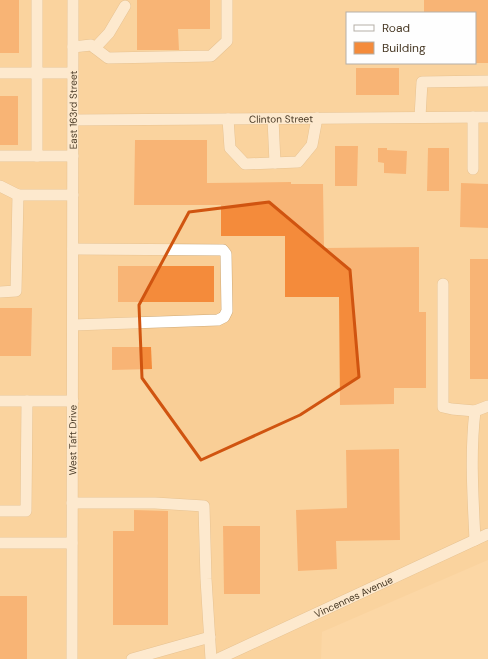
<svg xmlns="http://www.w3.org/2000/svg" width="488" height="659" viewBox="0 0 488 659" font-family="'DM Sans',sans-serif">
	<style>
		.built { fill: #f9ce96; fill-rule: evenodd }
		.building { fill: #f48b3b }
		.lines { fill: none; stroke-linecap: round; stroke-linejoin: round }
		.minor-casing { stroke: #ceaa79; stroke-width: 12 }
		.minor { stroke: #fff; stroke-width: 11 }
		.marked { fill: none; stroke: #d05410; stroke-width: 3; stroke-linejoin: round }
		.labels { text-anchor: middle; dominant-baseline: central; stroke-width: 3; stroke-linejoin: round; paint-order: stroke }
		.street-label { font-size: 10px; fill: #483925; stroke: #fefefe }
	</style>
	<rect width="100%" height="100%" fill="#fcd7a5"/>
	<path class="built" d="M0,0H488V560L322,632L321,659H0ZM347,13H475V63H347Z"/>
	<g class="building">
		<rect x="0" y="0" width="19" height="53"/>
		<polygon points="137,0 210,0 210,29 178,29 179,50 137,50"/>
		<polygon points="424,0 488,0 488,63 475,63 475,13 424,13"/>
		<rect x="356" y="68" width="43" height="27"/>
		<rect x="0" y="96" width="18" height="49"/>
		<polygon points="135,140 207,140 207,183 291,182 291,184 323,184 324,248 419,247 419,312 426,312 426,388 394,388 394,404 340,405 339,297 285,297 285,236 221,236 221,205 134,205"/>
		<polygon points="335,146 358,146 357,186 335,186"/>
		<polygon points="378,148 387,148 387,150 407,151 406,174 384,173 384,163 378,162"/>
		<polygon points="428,148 449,148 449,191 427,191"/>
		<polygon points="461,183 488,184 488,228 460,227"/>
		<rect x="470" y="259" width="18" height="120"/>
		<rect x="118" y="266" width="96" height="36"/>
		<polygon points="0,308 32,308 31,356 0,356"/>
		<polygon points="112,347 151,347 152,369 112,370"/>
		<polygon points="399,449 400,540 336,541 337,569 298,571 296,510 347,508 346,450"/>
		<polygon points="134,510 168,511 168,625 113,625 113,531 134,531"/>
		<polygon points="223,526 260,526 260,594 224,594"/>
		<rect x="0" y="596" width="27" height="63"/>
	</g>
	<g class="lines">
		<g class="minor-casing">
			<g id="minor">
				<polyline points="73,47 91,45 108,58 211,56 227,41 227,0"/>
				<polyline points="95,48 109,33 125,6"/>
				<polyline points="0,73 73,73"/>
				<polyline points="420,117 422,82 488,81"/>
				<polyline points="228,119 230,148 245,164 298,162 312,145 317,118"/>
				<polyline points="273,119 275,163"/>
				<path id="s1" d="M73,120L488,117"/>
				<polyline points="0,156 37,156 37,0"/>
				<polyline points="37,156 73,156"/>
				<polyline points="473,169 473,117"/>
				<polyline points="0,186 18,195"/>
				<polyline points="443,284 443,407 452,409 475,411"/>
				<polyline points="0,292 16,291 18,195 73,195"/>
				<polyline points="73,325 218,320 224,317 227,311 226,254 223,250 73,249"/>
				<polyline points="0,401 73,401"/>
				<polyline points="72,503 155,503 204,506 206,579 211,659"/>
				<polyline points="0,511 26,511 27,401"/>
				<path d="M475,540C473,497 470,454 475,411L488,406"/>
				<polyline points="0,543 72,543"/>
				<path id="s2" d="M72,659L73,0"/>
				<polyline points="132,659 210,637"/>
				<path id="s3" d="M218,659L488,534"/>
			</g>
		</g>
		<use href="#minor" class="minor"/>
	</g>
	<path d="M0 0H488V659H0ZM269,202L350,270L359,377L300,415L201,460L142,378L139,305L189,212Z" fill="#fcd7a5" fill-opacity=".55" fill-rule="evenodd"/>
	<path class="marked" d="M269,202L350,270L359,377L300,415L201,460L142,378L139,305L189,212Z"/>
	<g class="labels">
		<g class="street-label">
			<text stroke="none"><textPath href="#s2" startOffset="549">East 163rd Street</textPath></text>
			<text stroke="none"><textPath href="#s1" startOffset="208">Clinton Street</textPath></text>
			<text stroke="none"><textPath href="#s2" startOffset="219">West Taft Drive</textPath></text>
			<text stroke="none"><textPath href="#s3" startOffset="149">Vincennes Avenue</textPath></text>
		</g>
	</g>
	<rect x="346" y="12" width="130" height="52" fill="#fefefe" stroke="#b5afa7"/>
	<rect x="354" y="25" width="20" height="6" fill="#ffffff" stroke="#b5afa7"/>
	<text x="382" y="32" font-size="12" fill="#483925">Road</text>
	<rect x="354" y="42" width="20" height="12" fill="#f48b3b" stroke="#b5afa7"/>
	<text x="382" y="52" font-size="12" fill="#483925">Building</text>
</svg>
